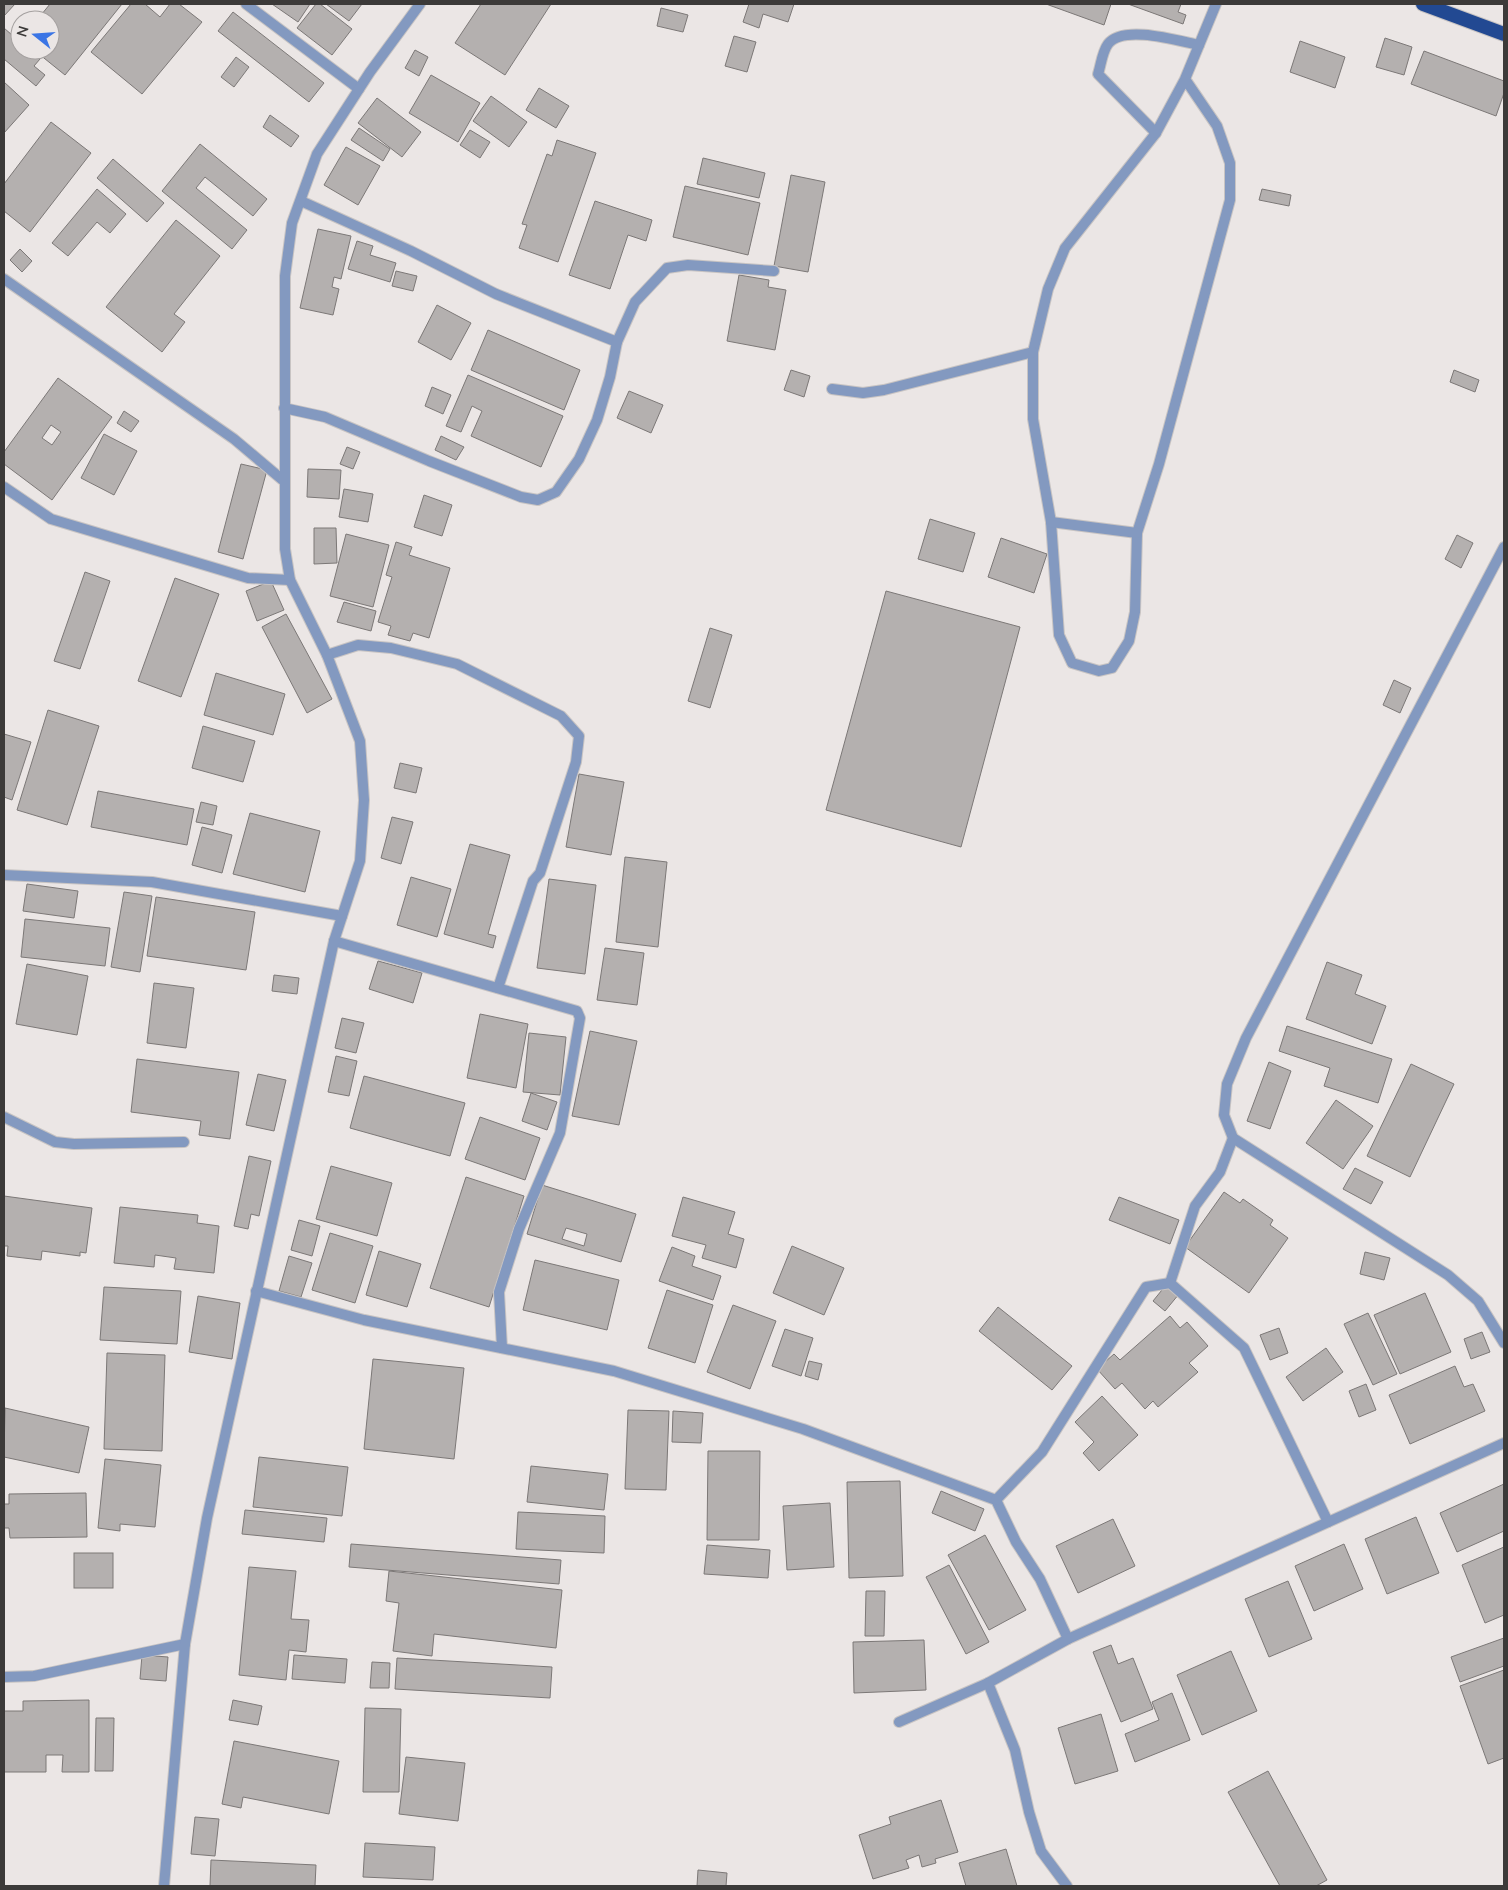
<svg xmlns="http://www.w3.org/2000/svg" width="1508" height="1890" viewBox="0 0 1508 1890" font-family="'Nunito Sans',sans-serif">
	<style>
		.building { fill: #b4b0af; stroke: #7c7877; fill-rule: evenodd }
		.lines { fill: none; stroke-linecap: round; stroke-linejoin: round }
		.service-casing { stroke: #c8c4c3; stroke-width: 12 }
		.minor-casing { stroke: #c8c4c3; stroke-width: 12 }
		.trunk-casing { stroke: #c8c4c3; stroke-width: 16 }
		.service { stroke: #8399c0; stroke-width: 10 }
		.minor { stroke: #8399c0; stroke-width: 10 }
		.trunk { stroke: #224992; stroke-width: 14 }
	</style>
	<rect width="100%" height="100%" fill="#ebe6e5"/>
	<g class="building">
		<polygon points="4,4 15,4 4,16"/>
		<polygon points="50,4 122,4 65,75 34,50 50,50 50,20 37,20"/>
		<polygon points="131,4 145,4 160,17 170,4 179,4 202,22 142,94 91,52"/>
		<polygon points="272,4 310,4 298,22"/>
		<polygon points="316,4 320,4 352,29 332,55 297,28"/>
		<polygon points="326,4 362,4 349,21"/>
		<polygon points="481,4 551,4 505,75 455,43"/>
		<polygon points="749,4 794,4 788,22 763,14 759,28 743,22"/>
		<polygon points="1046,4 1111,4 1104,25"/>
		<polygon points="1128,4 1181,4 1178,12 1186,15 1183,24"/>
		<polygon points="661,8 688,15 683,32 657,26"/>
		<polygon points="233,12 324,83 309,102 218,31"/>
		<polygon points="4,28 20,42 20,50 30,50 40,59 34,66 45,75 36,86 4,59"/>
		<polygon points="734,36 756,42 747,72 725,66"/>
		<polygon points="1385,38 1412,47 1404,75 1376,67"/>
		<polygon points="1300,41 1345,57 1335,88 1290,72"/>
		<polygon points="415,50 428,57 419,76 405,68"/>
		<polygon points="1424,51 1504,81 1504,93 1496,116 1411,84"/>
		<polygon points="236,57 249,67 234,87 221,77"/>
		<polygon points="431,75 480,103 458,142 409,113"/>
		<polygon points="4,82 29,105 4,133"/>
		<polygon points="539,88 569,106 556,128 526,110"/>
		<polygon points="491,96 527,122 509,147 473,121"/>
		<polygon points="377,98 421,132 402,157 358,123"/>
		<polygon points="270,115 299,136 291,147 263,127"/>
		<polygon points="51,122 91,153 30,232 4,211 4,184"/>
		<polygon points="359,128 390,149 383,161 351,140"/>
		<polygon points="470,130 490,142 480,158 460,145"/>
		<polygon points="557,140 596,153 558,262 519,248 527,225 522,224 547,154 552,156"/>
		<polygon points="200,144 267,199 253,216 205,177 196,188 247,230 232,249 162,191"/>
		<polygon points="346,147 380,166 358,205 324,185"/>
		<polygon points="703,158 765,173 759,198 697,184"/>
		<polygon points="113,159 164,203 147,222 97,178"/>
		<polygon points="791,175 825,182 808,272 774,266"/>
		<polygon points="685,186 760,203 748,255 673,237"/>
		<polygon points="97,189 126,214 110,233 97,222 68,256 52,243"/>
		<polygon points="1262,189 1291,195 1289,206 1259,200"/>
		<polygon points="595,201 652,220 646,241 628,235 610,289 569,275"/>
		<polygon points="176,220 220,256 174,314 185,322 162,352 106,307"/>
		<polygon points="318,229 351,236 341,279 334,277 332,287 339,289 333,315 300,308"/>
		<polygon points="357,241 373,246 370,255 396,263 390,282 348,269"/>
		<polygon points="20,249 32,261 22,272 10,260"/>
		<polygon points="396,271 417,276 413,291 392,286"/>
		<polygon points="739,275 769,280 768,287 786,290 775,350 727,341"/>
		<polygon points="437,305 471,323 451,360 418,342"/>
		<polygon points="488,330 580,370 564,410 471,370"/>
		<polygon points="791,370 810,376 804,397 784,390"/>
		<polygon points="1454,370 1479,380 1475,392 1450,382"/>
		<polygon points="468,375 563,416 541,467 471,436 482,411 472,406 461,432 446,426"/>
		<path d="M58,378L112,417L52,500L4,464V452ZM51,425L61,432L52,445L42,438Z"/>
		<polygon points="432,387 451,395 443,414 425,406"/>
		<polygon points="629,391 663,405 651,433 617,418"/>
		<polygon points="124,411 139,421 131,432 117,423"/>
		<polygon points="104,434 137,451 114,495 81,478"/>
		<polygon points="441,436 464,447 456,460 435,450"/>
		<polygon points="347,447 360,452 353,469 340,464"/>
		<polygon points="241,464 267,470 243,559 218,552"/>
		<polygon points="308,469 341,470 339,499 307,497"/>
		<polygon points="344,489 373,494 368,522 339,517"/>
		<polygon points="424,495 452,505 442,536 414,527"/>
		<polygon points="930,519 975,533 963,572 918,559"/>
		<polygon points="314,528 336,528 337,563 314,564"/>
		<polygon points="346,534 389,545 373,607 330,596"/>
		<polygon points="1457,535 1473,543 1461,568 1445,559"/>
		<polygon points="1001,538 1047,554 1034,593 988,577"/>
		<polygon points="396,542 412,547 409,555 450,568 429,638 413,633 410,641 388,635 391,626 378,622 392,577 386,575"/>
		<polygon points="85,572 110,581 80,669 54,661"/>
		<polygon points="175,578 219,594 181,697 138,681"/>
		<polygon points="271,581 284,610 257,621 246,591"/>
		<polygon points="886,591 1020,627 961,847 826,810"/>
		<polygon points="344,602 376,611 371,631 337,622"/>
		<polygon points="286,614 332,699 307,713 262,627"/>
		<polygon points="710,628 732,635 710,708 688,701"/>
		<polygon points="216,673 285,694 273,735 204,715"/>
		<polygon points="1394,680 1411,688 1400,713 1383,705"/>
		<polygon points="48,710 99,726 67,825 17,810"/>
		<polygon points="203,726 255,741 243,782 192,768"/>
		<polygon points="4,734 31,742 12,800 4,797"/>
		<polygon points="400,763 422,768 416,793 394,788"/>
		<polygon points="579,774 624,782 611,855 566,847"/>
		<polygon points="98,791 194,809 187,845 91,827"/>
		<polygon points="201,802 217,806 213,825 196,822"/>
		<polygon points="250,813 320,831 305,892 233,874"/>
		<polygon points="392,817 413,822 401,864 381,858"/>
		<polygon points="202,827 232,835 222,873 192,865"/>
		<polygon points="470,844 510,855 488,934 496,936 493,948 444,934"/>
		<polygon points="625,857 667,862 658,947 616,942"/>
		<polygon points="411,877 451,889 437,937 397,925"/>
		<polygon points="549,879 596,885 585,974 537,968"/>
		<polygon points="27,884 78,891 74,918 23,911"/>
		<polygon points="124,892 152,896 140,972 111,967"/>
		<polygon points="156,897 255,912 246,970 147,956"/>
		<polygon points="25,919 110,928 105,966 21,957"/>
		<polygon points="605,948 644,953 637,1005 597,1000"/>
		<polygon points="378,961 422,973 413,1003 369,989"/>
		<polygon points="1327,962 1362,975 1355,994 1386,1006 1372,1044 1306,1019"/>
		<polygon points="27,964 88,976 77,1035 16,1024"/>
		<polygon points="274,975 299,978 297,994 272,991"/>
		<polygon points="154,983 194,988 186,1048 147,1043"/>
		<polygon points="480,1014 528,1024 516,1088 467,1078"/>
		<polygon points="342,1018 364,1023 356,1053 335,1048"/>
		<polygon points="1287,1026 1392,1059 1378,1103 1324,1086 1330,1068 1279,1051"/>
		<polygon points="590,1031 637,1041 619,1125 572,1116"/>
		<polygon points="529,1033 566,1037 560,1095 523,1092"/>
		<polygon points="336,1056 357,1061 349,1096 328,1092"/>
		<polygon points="137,1059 239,1072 230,1139 199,1135 201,1121 131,1112"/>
		<polygon points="1269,1062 1291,1071 1270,1129 1247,1121"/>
		<polygon points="1411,1064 1454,1084 1410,1177 1367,1156"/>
		<polygon points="258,1074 286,1080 274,1131 246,1125"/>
		<polygon points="364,1076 465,1103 450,1156 350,1128"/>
		<polygon points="531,1093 557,1102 547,1130 522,1121"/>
		<polygon points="1336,1100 1373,1126 1343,1169 1306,1143"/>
		<polygon points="480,1117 540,1138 525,1180 465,1159"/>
		<polygon points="249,1156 271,1161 259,1216 251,1214 248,1229 234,1226"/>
		<polygon points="331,1166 392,1183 377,1236 316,1219"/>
		<polygon points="1355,1168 1383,1182 1371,1204 1343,1189"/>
		<polygon points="466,1177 524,1196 489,1307 430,1288"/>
		<path d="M542,1185L636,1214L621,1262L527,1234ZM566,1228L587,1234L584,1246L562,1239Z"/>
		<polygon points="1224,1192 1240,1203 1243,1199 1273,1220 1270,1225 1288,1238 1249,1293 1185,1247"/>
		<polygon points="4,1196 92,1208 86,1253 80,1252 80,1256 42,1251 41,1260 7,1256 8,1246 4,1246"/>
		<polygon points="683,1197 735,1212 728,1234 744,1239 736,1268 702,1258 706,1245 672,1236"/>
		<polygon points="1119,1197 1179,1220 1170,1244 1109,1220"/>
		<polygon points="120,1207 198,1215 197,1223 219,1226 214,1273 174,1269 176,1258 155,1255 154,1267 114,1263"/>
		<polygon points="299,1220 320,1226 312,1256 291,1250"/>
		<polygon points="330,1233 373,1246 355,1303 312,1290"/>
		<polygon points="792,1246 844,1268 824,1315 773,1293"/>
		<polygon points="672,1247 695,1256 692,1266 721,1276 713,1300 659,1281"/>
		<polygon points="379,1251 421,1264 407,1307 366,1295"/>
		<polygon points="1365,1252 1390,1258 1384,1280 1360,1274"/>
		<polygon points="289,1256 312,1263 301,1297 279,1291"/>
		<polygon points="535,1260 619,1280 607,1330 523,1310"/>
		<polygon points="1166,1285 1179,1294 1165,1311 1153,1301"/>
		<polygon points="104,1287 181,1291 177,1344 100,1340"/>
		<polygon points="667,1290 713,1305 695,1363 648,1348"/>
		<polygon points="1425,1293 1451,1352 1400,1374 1374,1315"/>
		<polygon points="198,1296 240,1303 232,1359 189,1352"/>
		<polygon points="733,1305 776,1321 750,1389 707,1372"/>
		<polygon points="998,1307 1072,1366 1052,1390 979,1331"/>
		<polygon points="1368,1313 1397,1374 1373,1385 1344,1324"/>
		<polygon points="1170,1316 1180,1328 1187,1322 1208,1346 1189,1363 1198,1372 1158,1407 1153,1401 1145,1409 1122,1383 1115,1389 1097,1369 1114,1354 1120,1360"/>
		<polygon points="1279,1328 1288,1353 1270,1360 1260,1335"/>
		<polygon points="785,1329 813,1338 801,1376 772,1366"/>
		<polygon points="1482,1332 1490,1352 1471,1359 1464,1339"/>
		<polygon points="1326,1348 1343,1372 1303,1401 1286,1377"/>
		<polygon points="107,1353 165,1355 162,1451 104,1449"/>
		<polygon points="373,1359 464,1368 454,1459 364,1449"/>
		<polygon points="809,1361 822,1364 818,1380 805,1376"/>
		<polygon points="1455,1366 1464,1387 1473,1384 1485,1411 1410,1444 1389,1395"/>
		<polygon points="1366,1384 1376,1410 1359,1417 1349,1391"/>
		<polygon points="1102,1396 1138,1435 1099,1471 1083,1453 1094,1442 1075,1422"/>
		<polygon points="5,1408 89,1427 79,1473 4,1457"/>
		<polygon points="628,1410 669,1411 666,1490 625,1489"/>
		<polygon points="673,1411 703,1413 701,1443 672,1442"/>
		<polygon points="708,1451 760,1451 759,1540 707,1540"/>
		<polygon points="259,1457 348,1467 342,1516 253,1507"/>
		<polygon points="105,1459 161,1465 155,1527 120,1524 120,1531 98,1528"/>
		<polygon points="531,1466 608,1474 604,1510 527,1502"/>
		<polygon points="900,1481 903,1576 849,1578 847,1482"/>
		<polygon points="1504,1484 1504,1531 1457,1552 1440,1513"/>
		<polygon points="941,1491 984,1509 975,1531 932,1513"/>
		<polygon points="86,1493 87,1537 10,1538 9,1528 4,1528 4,1504 9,1504 9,1494"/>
		<polygon points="830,1503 834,1567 787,1570 783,1506"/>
		<polygon points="245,1510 327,1518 324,1542 242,1534"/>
		<polygon points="518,1512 605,1516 604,1553 516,1549"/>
		<polygon points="1416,1517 1439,1573 1387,1594 1365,1539"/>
		<polygon points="1113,1519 1135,1566 1078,1593 1056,1546"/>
		<polygon points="985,1535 1026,1610 989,1630 948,1555"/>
		<polygon points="351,1544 561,1560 559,1584 349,1567"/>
		<polygon points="1344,1544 1363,1589 1314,1611 1295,1566"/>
		<polygon points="707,1545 770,1550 768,1578 704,1574"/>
		<polygon points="1504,1547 1504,1615 1485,1623 1462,1565"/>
		<rect x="74" y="1553" width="39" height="35"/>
		<polygon points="949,1565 989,1642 966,1654 926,1577"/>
		<polygon points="249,1567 296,1571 291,1619 309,1620 306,1652 289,1650 286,1680 239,1675"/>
		<polygon points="389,1571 562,1590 556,1648 434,1634 432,1656 393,1651 399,1603 386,1601"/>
		<polygon points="1288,1581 1312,1639 1269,1657 1245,1599"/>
		<polygon points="866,1591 885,1591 884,1636 865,1636"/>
		<polygon points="1504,1638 1504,1666 1460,1682 1451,1657"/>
		<polygon points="924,1640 926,1690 854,1693 853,1642"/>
		<polygon points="1111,1645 1118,1664 1133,1658 1153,1709 1121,1722 1093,1652"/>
		<polygon points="1231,1651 1257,1711 1202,1735 1177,1675"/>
		<polygon points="142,1655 168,1657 166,1681 140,1679"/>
		<polygon points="294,1655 347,1659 345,1683 292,1679"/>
		<polygon points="397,1658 552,1667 550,1698 395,1689"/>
		<polygon points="372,1662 390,1663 389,1688 370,1688"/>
		<polygon points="1504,1670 1504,1758 1488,1764 1460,1686"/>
		<polygon points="1172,1693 1190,1740 1135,1762 1125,1734 1159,1720 1152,1702"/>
		<polygon points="89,1700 89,1772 62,1772 63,1755 46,1755 46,1772 4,1772 4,1711 23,1711 23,1701"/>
		<polygon points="233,1700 262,1706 258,1725 229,1720"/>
		<polygon points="365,1708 401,1709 399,1792 363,1792"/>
		<polygon points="1101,1714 1118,1771 1075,1784 1058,1728"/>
		<polygon points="96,1718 114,1718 113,1771 95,1771"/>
		<polygon points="234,1741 339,1761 329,1814 243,1797 241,1808 222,1804"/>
		<polygon points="406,1757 465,1763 458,1821 399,1814"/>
		<polygon points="1268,1771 1327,1880 1316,1886 1280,1886 1228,1792"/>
		<polygon points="941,1800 958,1852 935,1859 936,1863 922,1867 919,1855 906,1860 909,1868 873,1879 859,1835 891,1824 889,1817"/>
		<polygon points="195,1817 219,1819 215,1856 191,1854"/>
		<polygon points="365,1843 435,1847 433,1880 363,1877"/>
		<polygon points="1006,1849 1017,1886 966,1886 959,1863"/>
		<polygon points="211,1860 316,1865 315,1886 210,1886"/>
		<polygon points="698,1870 727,1873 726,1886 697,1886"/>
	</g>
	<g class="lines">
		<g class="service-casing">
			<polyline id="service" points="246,4 359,89"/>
		</g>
		<g class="minor-casing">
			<g id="minor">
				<polyline points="1185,79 1217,126 1230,163 1230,200 1159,464 1137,533 1135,612 1129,641 1112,668 1099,671 1072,663 1059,635 1051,522 1033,419 1033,352 1048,289 1065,248 1156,133 1185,79 1216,4"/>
				<path d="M1156,133L1098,74C1101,65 1102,52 1108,44C1123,24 1179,41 1199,45"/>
				<polyline points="301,201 411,251 496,294 617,342"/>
				<polyline points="4,279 234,439 285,482"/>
				<polyline points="832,389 863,393 884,390 1033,352"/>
				<polyline points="284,408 325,417 429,461 521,497 538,500 556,492 579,459 597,420 610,377 617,342 635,302 667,268 688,265 774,271"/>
				<polyline points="4,487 51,519 248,578 290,580"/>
				<polyline points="1051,522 1137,533"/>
				<polyline points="1504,547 1246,1038 1227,1084 1224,1115 1233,1138 1448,1275 1478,1301 1504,1343"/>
				<polyline points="327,655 358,645 391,648 457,664 561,716 579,736 576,762 540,873 533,881 498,988"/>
				<polyline points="4,875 152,882 342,916"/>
				<polyline points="334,941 577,1011 580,1018 560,1133 519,1229 499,1292 502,1348"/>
				<polyline points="4,1117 55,1142 74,1144 184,1142"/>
				<polyline points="1170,1283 1195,1206 1220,1172 1233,1138"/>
				<polyline points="256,1291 364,1320 614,1371 803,1429 996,1500 1016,1542 1040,1579 1068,1639"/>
				<polyline points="996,1500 1042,1452 1146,1287 1170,1283 1244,1348 1328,1522"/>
				<polyline points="4,1677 34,1676 185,1644"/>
				<polyline points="988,1683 1015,1750 1029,1812 1041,1851 1067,1886"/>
				<polyline points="899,1722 988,1683 1068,1639 1504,1443"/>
				<polyline points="164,1886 185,1644 207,1518 334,941 360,861 364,800 360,741 327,655 290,580 285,549 285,276 292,223 317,154 370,72 420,4"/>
			</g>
		</g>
		<g class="trunk-casing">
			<polyline id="trunk" points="1423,4 1504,34"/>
		</g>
		<use href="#service" class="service"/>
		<use href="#minor" class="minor"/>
		<use href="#trunk" class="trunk"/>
	</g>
	<rect width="1508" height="1890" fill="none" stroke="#3c3a39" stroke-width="10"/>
	<g transform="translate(35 35) rotate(287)"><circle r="24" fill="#ebe6e5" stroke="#a5a1a0"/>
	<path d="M0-4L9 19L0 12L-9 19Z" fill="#3b75e5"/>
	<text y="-8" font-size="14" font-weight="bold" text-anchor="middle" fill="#3c3a39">N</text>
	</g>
</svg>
